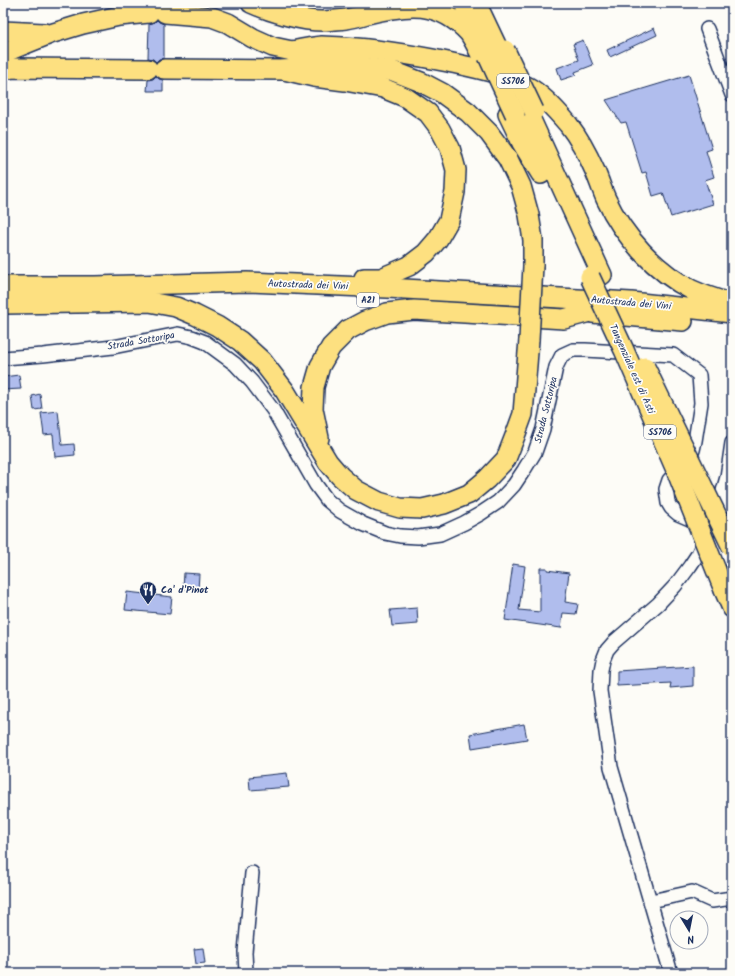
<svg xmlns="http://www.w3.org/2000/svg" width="735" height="976" viewBox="0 0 735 976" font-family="Kalam,sans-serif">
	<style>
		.building { fill: #b0bded; stroke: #1b2f5e }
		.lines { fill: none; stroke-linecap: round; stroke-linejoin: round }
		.minor-casing { stroke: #1b2f5e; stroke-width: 16 }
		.highway-casing { stroke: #1b2f5e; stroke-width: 22 }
		.minor { stroke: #fdfcf7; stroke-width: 13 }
		.highway { stroke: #fde080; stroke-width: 19 }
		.highway-bridge-casing { stroke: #1b2f5e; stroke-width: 22; stroke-linecap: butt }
		.highway-bridge { stroke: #fde080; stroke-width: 19 }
		.labels { text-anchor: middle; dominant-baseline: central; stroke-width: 3.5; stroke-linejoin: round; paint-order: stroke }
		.shield { fill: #fdfcf7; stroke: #5f6c8c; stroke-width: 1 }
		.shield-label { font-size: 9px; font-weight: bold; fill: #1b2f5e }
		.street-label { font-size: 10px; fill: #1b2f5e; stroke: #fdfcf7 }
		.poi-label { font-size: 10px; font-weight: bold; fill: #1b2f5e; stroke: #fdfcf7; text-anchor: start }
	</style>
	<rect width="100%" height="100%" fill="#fdfcf7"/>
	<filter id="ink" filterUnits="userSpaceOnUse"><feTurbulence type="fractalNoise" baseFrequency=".025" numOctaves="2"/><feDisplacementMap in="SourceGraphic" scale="8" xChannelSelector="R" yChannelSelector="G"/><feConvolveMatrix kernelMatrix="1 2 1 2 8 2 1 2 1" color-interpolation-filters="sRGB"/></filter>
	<g filter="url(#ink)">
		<g class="building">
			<polygon points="157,20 159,22 164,24 164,58 159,59 156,62 153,59 148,58 149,24 155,22"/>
			<polygon points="654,28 657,35 610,57 607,50"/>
			<polygon points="583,40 593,65 575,72 576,75 561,80 557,68 579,60 573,44"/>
			<polygon points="689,75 712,149 706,151 714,177 705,180 713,204 671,217 663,193 653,196 646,172 642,173 626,122 621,123 606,100"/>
			<polygon points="156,76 159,79 163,80 163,91 147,91 148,80 153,79"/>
			<polygon points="19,375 21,389 3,390 3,377"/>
			<polygon points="40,394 42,409 34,410 32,396"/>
			<polygon points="58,411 62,445 74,444 75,455 55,457 53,434 44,435 41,413"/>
			<polygon points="513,564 525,566 519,610 540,612 540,568 547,568 547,570 569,573 565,602 578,604 576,614 563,613 561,628 505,620"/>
			<polygon points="184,573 199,574 198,590 183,589"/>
			<polygon points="127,592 172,597 170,614 125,610"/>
			<polygon points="417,608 418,624 392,626 390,610"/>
			<polygon points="693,666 693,686 670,688 671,683 617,686 617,671"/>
			<polygon points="524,724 527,739 472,748 470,734"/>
			<polygon points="287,773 289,787 250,790 249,777"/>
			<polygon points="203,948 205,963 196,964 194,949"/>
		</g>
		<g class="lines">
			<g class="minor-casing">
				<g id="minor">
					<polyline points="707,29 732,95"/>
					<polyline points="3,358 43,355 113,347 178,334 192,337 205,342 235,364 252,382 273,410 316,485 327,500 340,511 363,524 385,533 400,536 418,537 440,534 464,523 480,514 498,502 514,485 524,470 535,452 543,429 556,367 562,355 573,350 585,350 673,355 699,375 701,403 695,441 693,450 688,459 669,480 666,489 668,503 671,508 678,514 699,523"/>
					<polyline points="717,512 723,508 732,497"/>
					<polyline points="651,901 692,892 712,901 732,898"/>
					<polyline points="246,973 245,952 252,873"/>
					<polyline points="671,973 611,767 600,691 601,670 603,660 607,650 614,642 658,604 675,586 690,566 698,554 717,512 727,477 732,443"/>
				</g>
			</g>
			<g class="highway-casing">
				<g id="highway">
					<path d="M251,3C271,12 304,22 325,21C332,20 339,20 346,19C353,18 360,16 367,14C408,4 438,0 469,33C474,40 478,49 482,57"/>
					<polyline points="464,3 479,36"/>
					<polyline points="165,13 212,17 228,23 253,38 273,47 292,51 318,61 393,71 421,82 442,93 468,112 489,133 508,159 521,186 529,215 533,240 533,266"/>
					<polyline points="481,13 499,51"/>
					<polyline points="3,31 44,33"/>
					<path d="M292,51C302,49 312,47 322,46C329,46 336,47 343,47C378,49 413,55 448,62C475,68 504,73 528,87C543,95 557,111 568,124C579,138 588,155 595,171C599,180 602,190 606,199C623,236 656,272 692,290C705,296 719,300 732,304"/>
					<polyline points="3,53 50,34 83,24 119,16 149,13"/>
					<polyline points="164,69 284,70 296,69"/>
					<polyline points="3,70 14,68 148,69"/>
					<polyline points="284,70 314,77 345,81 383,88 405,97 428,113 440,129 450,148 456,170 455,192 449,220 438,239 426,253 409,266 381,278 364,278"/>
					<polyline points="527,111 602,275"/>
					<polyline points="508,114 522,143 541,174"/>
					<polyline points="3,286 95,286 247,282 387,288 631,302 732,313"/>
					<polyline points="3,304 149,302 176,307 195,315 217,326 240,341 262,361 285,391 328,462 340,476 356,490 379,502 400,508 422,509 444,504 469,494 487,479 506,459 515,436 523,414 529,340"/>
					<polyline points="592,313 683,321"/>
					<polyline points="319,438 313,409 314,387 320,366 331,347 348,330 365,321 387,313 414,310 564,319 586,313"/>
					<polyline points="724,590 732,608"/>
				</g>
			</g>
			<use href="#minor" class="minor"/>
			<use href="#highway" class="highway"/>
			<g class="highway-bridge-casing">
				<g id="highway-bridge">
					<polyline points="505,50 534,111"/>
					<polyline points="488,56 515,114"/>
					<polyline points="590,277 624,350 676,470 724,590"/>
					<polyline points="529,340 533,266"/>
					<polyline points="645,367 732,547"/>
				</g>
			</g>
			<use href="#highway-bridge" class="highway-bridge"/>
		</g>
	</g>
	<defs>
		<g id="restaurant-pin" transform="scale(0.9)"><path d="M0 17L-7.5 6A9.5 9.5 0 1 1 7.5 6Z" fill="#1b2f5e" stroke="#fdfcf7"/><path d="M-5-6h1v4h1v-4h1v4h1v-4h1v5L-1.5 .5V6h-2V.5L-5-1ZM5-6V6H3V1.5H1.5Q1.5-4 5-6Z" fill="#fff"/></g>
	</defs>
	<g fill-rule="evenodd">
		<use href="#restaurant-pin" x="148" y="590"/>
	</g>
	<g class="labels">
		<g class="shield">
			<rect x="497" y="74" width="32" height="14" rx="3"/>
			<rect x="357" y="293" width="22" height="14" rx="3"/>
			<rect x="644" y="425" width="32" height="14" rx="3"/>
		</g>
		<g class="shield-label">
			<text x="513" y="81">SS706</text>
			<text x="368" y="300">A21</text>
			<text x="660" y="432">SS706</text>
		</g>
		<g class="street-label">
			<text transform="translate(308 285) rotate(2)">Autostrada dei Vini</text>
			<text transform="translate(631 303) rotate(5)">Autostrada dei Vini</text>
			<text transform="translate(141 341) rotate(-10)">Strada Sottoripa</text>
			<text transform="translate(632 369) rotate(66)">Tangenziale est di Asti</text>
			<text transform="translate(546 410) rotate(-76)">Strada Sottoripa</text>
		</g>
		<g class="poi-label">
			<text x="161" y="590">Ca' d'Pinot</text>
		</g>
	</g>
	<rect width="735" height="976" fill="none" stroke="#fdfcf7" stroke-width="16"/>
	<rect x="8" y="8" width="719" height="960" fill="none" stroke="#1b2f5e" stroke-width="1.5" filter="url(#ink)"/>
	<g transform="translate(689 930) rotate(170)"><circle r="19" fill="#fdfcf7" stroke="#a3aaba"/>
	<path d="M0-3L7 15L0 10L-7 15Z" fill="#1b2f5e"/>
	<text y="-6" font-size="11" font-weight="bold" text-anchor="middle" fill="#1b2f5e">N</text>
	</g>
</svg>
